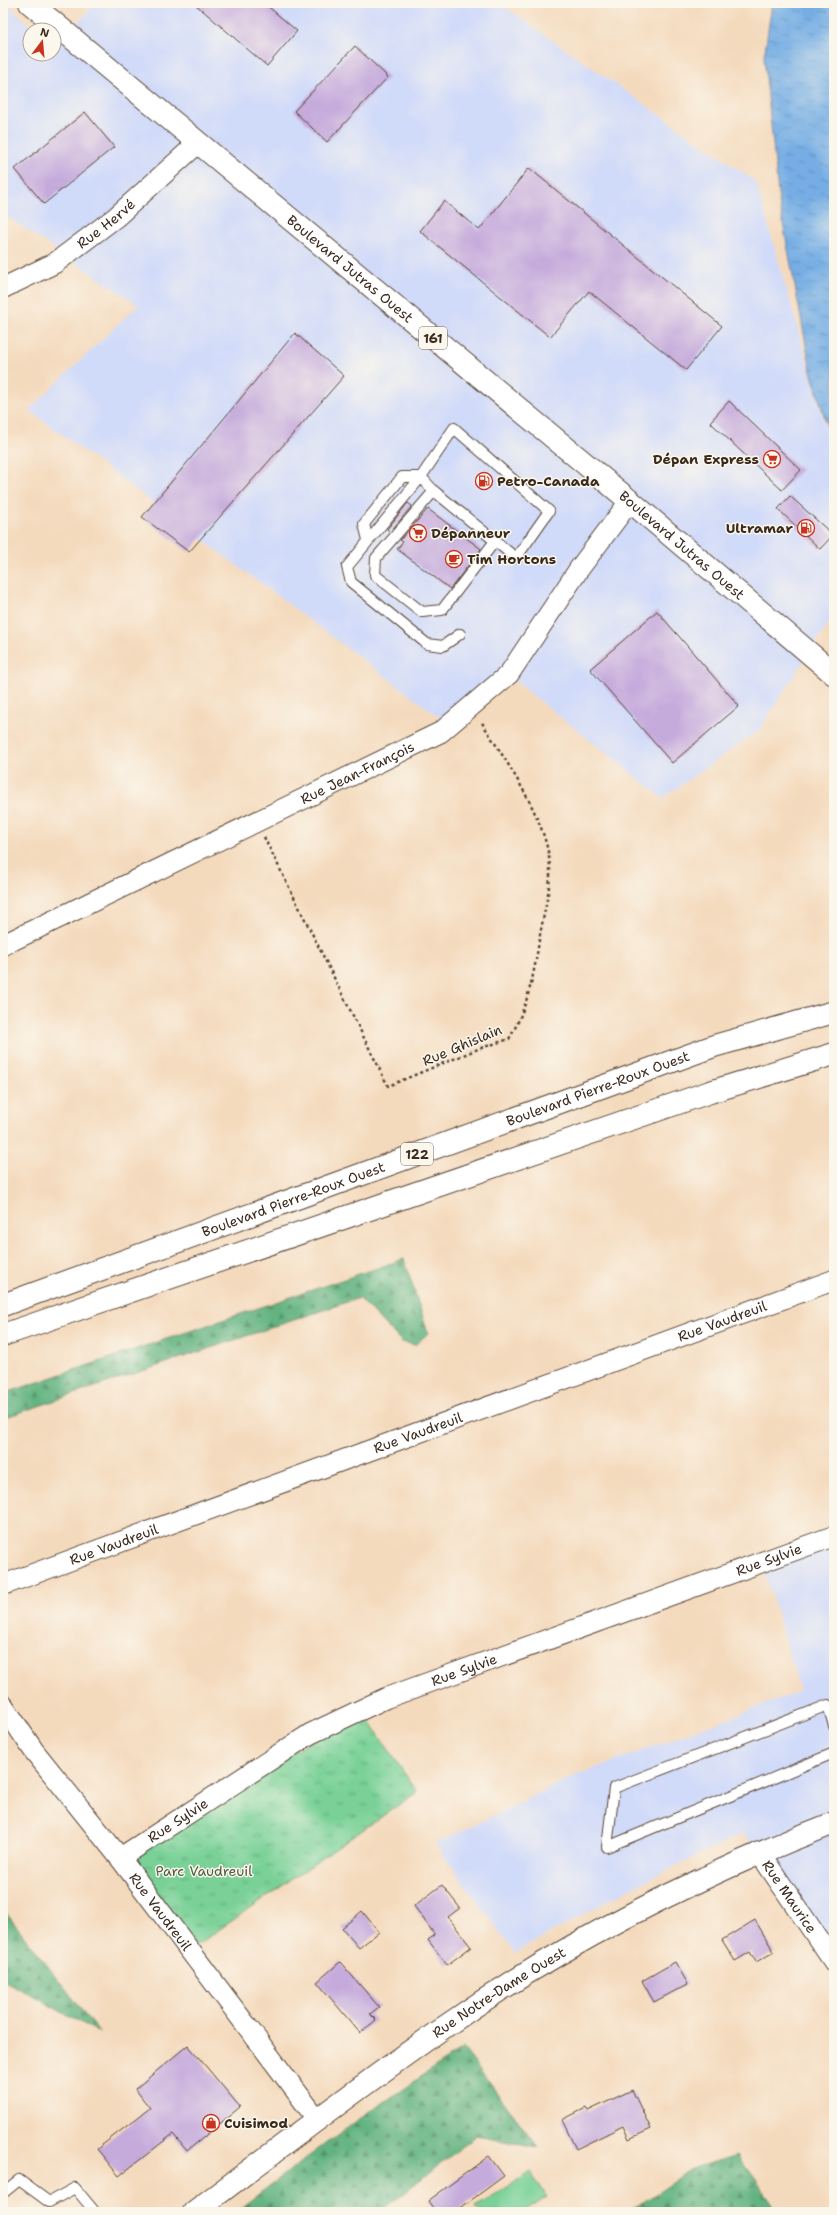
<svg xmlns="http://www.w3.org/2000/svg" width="837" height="2215" viewBox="0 0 837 2215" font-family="'Shantell Sans',sans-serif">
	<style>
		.built { fill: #d0daf9 }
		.forest { fill: url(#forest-firs); stroke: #4e6e4f }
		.park { fill: url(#park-tufts); stroke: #5a7e5a }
		.pitch { fill: #79d197; stroke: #5a7e5a }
		.water { fill: url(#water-ripples); stroke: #586c81 }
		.building { fill: #c5aadc }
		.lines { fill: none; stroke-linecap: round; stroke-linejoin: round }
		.service-casing { stroke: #574436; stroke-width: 12 }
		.minor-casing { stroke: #574436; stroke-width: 22 }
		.tertiary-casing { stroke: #574436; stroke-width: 24 }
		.primary-casing { stroke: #574436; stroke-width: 24 }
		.path { stroke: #574436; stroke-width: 2.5; stroke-dasharray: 3 3; stroke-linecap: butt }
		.service { stroke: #fff; stroke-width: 10 }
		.minor { stroke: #fff; stroke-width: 20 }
		.tertiary { stroke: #fff; stroke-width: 22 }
		.primary { stroke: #fff; stroke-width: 22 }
		.labels { text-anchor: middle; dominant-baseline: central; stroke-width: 3; stroke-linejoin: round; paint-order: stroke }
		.shield { fill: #fbf7ec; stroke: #75685c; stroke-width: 1 }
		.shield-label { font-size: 13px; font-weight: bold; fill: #3b2a1e }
		.street-label { font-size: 14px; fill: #3b2a1e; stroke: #fbf7ec }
		.poi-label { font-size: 14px; font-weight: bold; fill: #3b2a1e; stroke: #fbf7ec; text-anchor: start }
		.park-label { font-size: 14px; fill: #4e5c42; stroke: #fbf7ec }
	</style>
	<defs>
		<pattern id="forest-firs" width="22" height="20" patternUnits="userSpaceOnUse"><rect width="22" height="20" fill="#62b380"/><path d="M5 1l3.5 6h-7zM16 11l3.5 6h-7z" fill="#529268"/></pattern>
		<pattern id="park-tufts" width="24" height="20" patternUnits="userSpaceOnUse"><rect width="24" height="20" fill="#79d197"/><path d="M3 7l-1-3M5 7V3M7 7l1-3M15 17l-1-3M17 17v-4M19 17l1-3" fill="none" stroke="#64aa7b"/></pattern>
		<pattern id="water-ripples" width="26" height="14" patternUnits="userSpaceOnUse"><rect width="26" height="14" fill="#74ade4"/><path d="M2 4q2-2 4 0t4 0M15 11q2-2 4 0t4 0" fill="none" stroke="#608db8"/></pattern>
	</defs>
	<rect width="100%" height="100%" fill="#fbf7ec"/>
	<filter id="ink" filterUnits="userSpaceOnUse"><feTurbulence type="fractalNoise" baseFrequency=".025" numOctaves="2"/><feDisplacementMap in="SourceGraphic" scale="8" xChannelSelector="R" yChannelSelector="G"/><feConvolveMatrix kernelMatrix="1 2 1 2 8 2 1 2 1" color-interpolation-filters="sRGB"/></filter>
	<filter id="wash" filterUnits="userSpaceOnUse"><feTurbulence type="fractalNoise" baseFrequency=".012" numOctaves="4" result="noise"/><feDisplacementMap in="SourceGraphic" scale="16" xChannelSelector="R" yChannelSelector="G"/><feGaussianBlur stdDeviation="0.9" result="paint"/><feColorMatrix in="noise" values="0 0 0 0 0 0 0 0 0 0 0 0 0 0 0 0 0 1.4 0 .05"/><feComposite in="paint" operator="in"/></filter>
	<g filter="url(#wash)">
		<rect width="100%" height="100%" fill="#f4dabd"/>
		<g class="built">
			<polygon points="3,3 6,3 35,30 30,30 30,54 54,54 54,48 96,3 499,3 756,182 834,456 834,615 759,730 663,798 501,670 442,719 29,410 138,305 3,214"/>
			<polygon points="834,1542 834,1960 743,1833 627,1890 515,1953 435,1844 572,1777 800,1691 764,1569"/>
		</g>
		<g class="forest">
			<polygon points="404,1259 428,1333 415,1345 402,1342 359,1298 3,1418 3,1394"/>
			<polygon points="3,1909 100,2033 3,1980"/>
			<polygon points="463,2048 538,2147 476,2136 379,2212 235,2212 345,2129"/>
			<polygon points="737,2155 778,2212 628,2212 697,2167"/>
		</g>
		<polygon class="park" points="362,1710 417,1792 190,1950 120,1858"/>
		<polygon class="pitch" points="531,2172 547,2197 522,2212 480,2212 476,2207"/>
		<polygon class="water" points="772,3 834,3 834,444 831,439 811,371 779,202 764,58"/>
		<g id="blocks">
			<g class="building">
				<polygon points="194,3 264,3 297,31 267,66"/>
				<polygon points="355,46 388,77 327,142 294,111"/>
				<polygon points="85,112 114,147 44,204 15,169"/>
				<polygon points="529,168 722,326 686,370 589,291 550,337 420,231 444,201 479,230"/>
				<polygon points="295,333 344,376 189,552 142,517"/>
				<polygon points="729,401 801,470 782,490 710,422"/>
				<polygon points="790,496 833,535 820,549 778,509"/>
				<polygon points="408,503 412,506 390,532 387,529"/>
				<polygon points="428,509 481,549 450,589 397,549 403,542 400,540"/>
				<polygon points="657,611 739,706 672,763 590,669"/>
				<polygon points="442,1885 460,1908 448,1917 471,1947 447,1965 428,1940 435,1935 414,1906"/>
				<polygon points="362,1911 379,1932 359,1948 342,1928"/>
				<polygon points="755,1920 774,1952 756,1962 750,1952 735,1961 722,1940"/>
				<polygon points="340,1962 379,2007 370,2014 376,2020 360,2033 317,1982"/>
				<polygon points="675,1962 688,1984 654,2002 642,1981"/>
				<polygon points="188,2045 240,2107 187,2151 173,2134 119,2176 97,2149 150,2108 135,2089"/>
				<polygon points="632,2090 651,2129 629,2139 623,2126 576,2149 562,2120 586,2108 588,2111"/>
				<polygon points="489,2156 504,2176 455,2212 436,2212 428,2201"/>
			</g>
		</g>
	</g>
	<g filter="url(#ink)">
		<use href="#blocks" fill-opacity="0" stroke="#574436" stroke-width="1"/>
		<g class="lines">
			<g class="service-casing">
				<g id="service">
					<polygon points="454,428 549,511 516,558 434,491 421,477"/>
					<polyline points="421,477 347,567 351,582 427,644 443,646 460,634"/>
					<polyline points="434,491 376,558 375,575 422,612 442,610 495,541"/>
					<polyline points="368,540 364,524 402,477 421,477"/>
					<polyline points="834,1726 828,1705 614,1788 607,1847 834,1753"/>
					<polyline points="3,2193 19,2180 49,2202 75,2188 95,2212"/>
				</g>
			</g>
			<g class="minor-casing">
				<g id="minor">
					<path id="s1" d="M3,288L55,263L116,217L198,143"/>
					<path id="s2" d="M3,945L441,732L509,674L579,569L630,501"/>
					<path id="s3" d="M3,1585L834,1280"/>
					<path id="s4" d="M3,1705L34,1751L120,1858L317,2119"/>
					<path id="s5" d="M759,1852L834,1962"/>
					<path id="s6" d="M120,1858L310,1734L386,1698L834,1536"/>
				</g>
			</g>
			<g class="tertiary-casing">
				<g id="tertiary">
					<path id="s7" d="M194,2212C277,2150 359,2087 443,2028C564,1943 697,1876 834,1823"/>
				</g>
			</g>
			<g class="primary-casing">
				<g id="primary">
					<path id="s8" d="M30,3L630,501L834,674"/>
					<path id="s9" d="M3,1305L714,1046L834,1012"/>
					<polyline points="3,1335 710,1092 834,1054"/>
				</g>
			</g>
			<path class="path" d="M264,837L388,1086L478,1049L509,1039C527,1009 534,975 539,941C542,920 551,889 550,869C549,821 506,762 481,721"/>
			<use href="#service" class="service"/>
			<use href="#minor" class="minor"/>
			<use href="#tertiary" class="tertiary"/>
			<use href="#primary" class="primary"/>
		</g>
	</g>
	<defs>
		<g id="supermarket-ring" transform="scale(0.9)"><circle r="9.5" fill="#fbf7ec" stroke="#c8321e" stroke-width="1.5"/><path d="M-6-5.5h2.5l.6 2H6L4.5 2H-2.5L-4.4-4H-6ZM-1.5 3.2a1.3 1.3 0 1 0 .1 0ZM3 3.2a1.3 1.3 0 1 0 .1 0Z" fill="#c8321e"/></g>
		<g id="fuel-ring" transform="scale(0.9)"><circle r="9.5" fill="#fbf7ec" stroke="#c8321e" stroke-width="1.5"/><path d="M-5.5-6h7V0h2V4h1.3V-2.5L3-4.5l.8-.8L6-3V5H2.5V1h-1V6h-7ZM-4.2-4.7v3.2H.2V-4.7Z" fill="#c8321e"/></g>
		<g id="cafe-ring" transform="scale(0.9)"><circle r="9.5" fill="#fbf7ec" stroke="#c8321e" stroke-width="1.5"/><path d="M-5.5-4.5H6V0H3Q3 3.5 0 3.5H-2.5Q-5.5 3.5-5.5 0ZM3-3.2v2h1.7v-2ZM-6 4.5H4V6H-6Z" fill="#c8321e"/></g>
		<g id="shop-ring" transform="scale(0.9)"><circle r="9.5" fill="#fbf7ec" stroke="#c8321e" stroke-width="1.5"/><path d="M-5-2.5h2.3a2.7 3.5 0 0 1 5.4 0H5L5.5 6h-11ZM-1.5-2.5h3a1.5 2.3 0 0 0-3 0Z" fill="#c8321e"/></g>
	</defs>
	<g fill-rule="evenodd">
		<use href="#supermarket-ring" x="772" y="459"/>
		<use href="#fuel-ring" x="484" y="481"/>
		<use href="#fuel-ring" x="806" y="528"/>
		<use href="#supermarket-ring" x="418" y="533"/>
		<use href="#cafe-ring" x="454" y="559"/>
		<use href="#shop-ring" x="211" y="2123"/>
	</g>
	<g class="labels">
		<g class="shield">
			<rect x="419" y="327" width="28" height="22" rx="3"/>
			<rect x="401" y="1143" width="32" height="22" rx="3"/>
		</g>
		<g class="shield-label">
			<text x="433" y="338">161</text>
			<text x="417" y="1154">122</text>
		</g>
		<g class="street-label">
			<text stroke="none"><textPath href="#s1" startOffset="122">Rue Hervé</textPath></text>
			<text stroke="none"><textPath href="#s8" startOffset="416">Boulevard Jutras Ouest</textPath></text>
			<text stroke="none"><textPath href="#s8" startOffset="848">Boulevard Jutras Ouest</textPath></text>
			<text stroke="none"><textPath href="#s2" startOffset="394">Rue Jean-François</textPath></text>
			<text transform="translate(462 1045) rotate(-23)">Rue Ghislain</text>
			<text stroke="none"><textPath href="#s9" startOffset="633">Boulevard Pierre-Roux Ouest</textPath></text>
			<text stroke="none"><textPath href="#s9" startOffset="309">Boulevard Pierre-Roux Ouest</textPath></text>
			<text stroke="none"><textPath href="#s3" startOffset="766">Rue Vaudreuil</textPath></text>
			<text stroke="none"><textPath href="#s3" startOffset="442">Rue Vaudreuil</textPath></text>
			<text stroke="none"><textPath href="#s3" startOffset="118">Rue Vaudreuil</textPath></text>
			<text stroke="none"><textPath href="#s6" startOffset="718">Rue Sylvie</textPath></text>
			<text stroke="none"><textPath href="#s6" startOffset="394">Rue Sylvie</textPath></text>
			<text stroke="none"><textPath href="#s6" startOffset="69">Rue Sylvie</textPath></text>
			<text stroke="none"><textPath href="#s5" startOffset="54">Rue Maurice</textPath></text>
			<text stroke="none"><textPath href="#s4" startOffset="260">Rue Vaudreuil</textPath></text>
			<text stroke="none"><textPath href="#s7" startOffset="376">Rue Notre-Dame Ouest</textPath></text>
		</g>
		<g class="poi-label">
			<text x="759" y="459" text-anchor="end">Dépan Express</text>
			<text x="497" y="481">Petro-Canada</text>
			<text x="793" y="528" text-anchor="end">Ultramar</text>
			<text x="431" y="533">Dépanneur</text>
			<text x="467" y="559">Tim Hortons</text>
			<text x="224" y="2123">Cuisimod</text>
		</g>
		<g class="park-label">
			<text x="204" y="1871">Parc Vaudreuil</text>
		</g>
	</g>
	<rect width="837" height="2215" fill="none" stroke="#fbf7ec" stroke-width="16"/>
	<g transform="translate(42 42) rotate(16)"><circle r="19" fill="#fbf7ec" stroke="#aea59a"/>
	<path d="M0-3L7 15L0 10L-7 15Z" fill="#c8321e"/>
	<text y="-6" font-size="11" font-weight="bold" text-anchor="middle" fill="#3b2a1e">N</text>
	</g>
</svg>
